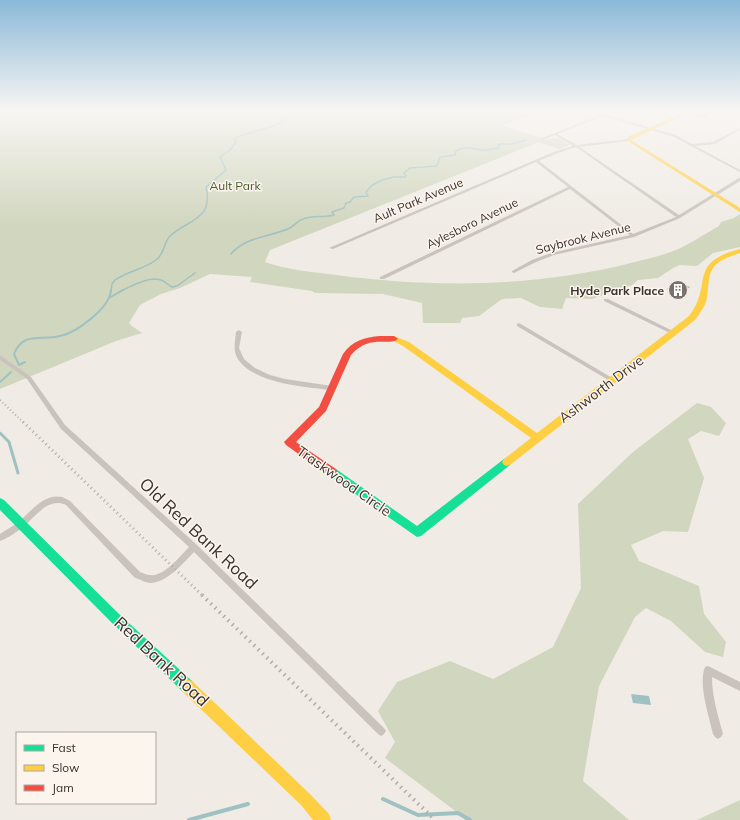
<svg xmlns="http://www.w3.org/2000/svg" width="740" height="820" viewBox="0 0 740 820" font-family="Mulish,sans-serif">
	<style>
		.green { fill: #d1d6be }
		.water { fill: #a0c1c2 }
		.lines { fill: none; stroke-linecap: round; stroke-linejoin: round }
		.stream-far3 { stroke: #a0c1c2; stroke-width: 1.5 }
		.stream-far2 { stroke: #a0c1c2; stroke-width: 2 }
		.stream-far1 { stroke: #a0c1c2; stroke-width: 3 }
		.stream { stroke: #a0c1c2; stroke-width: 4 }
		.building { fill: #c4b0a6 }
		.street { fill: #cac3bd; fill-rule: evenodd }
		.fast { fill: #16e098; fill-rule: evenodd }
		.slow { fill: #ffcf43; fill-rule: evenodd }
		.jam { fill: #f24e42; fill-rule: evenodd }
		.rail-far2 { stroke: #b1aca8; stroke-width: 2; stroke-dasharray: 1 2.5; stroke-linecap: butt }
		.rail-far1 { stroke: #b1aca8; stroke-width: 3; stroke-dasharray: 1 3.5; stroke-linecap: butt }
		.rail { stroke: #b1aca8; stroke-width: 4; stroke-dasharray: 1.5 4.5; stroke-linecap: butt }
		.labels { text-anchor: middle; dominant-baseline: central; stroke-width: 3; stroke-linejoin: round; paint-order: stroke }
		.far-park-label { font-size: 12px; fill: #495b2d; stroke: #fbf5ee }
		.far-street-label { font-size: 12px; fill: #3b302b; stroke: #fbf5ee }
		.far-poi-label { font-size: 12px; font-weight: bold; fill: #3b302b; stroke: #fbf5ee; text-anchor: end }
		.street-label { font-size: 14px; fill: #3b302b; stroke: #fbf5ee }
		.near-street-label { font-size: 17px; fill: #3b302b; stroke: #fbf5ee }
	</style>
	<rect width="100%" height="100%" fill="#f0ebe5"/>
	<g class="green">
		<path d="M0,111H540L502,125L546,140C557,136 561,139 570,145L559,149L539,142L270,250L265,262C288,270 312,272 336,275C432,288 533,287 627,264C642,260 657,257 671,252C687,246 703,235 719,226L721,222L734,218L740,214V247L713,253L697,266L680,265L673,268L658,278L638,280L632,285L592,299L566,298L562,309L540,307L521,298L502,299L479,316L462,318L460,323H423L422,303L383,294L315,293L312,291L250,282L252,277L210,274L180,288L161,294L140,305L129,323L132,326L142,333L116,341L0,389Z"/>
		<polygon points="697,403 711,407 726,423 719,436 701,431 688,439 704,478 688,532 663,531 631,545 639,561 699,586 704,614 726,642 723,657 705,652 671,621 646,608 635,617 599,686 583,781 629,820 470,820 458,813 385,758 395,742 378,711 397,682 450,661 493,679 553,647 581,588 578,504 633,452"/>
		<polygon points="740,800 740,820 697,820"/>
	</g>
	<polygon class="water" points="631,694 649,696 651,705 633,703"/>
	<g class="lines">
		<g class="stream-far3">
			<path d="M231,254C246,236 271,237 290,228C295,225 297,221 303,219C313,215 324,218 334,215L332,212L344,208L346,203L350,202L354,197L368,196L366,192L371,186L382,180L394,177H405L406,176L404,173L410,168L437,166L440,157L455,155L456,151C466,145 472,149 482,150C487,150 494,149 499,148V144H512L526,140"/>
			<path d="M111,291L112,284L115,280C128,271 144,269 156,260C165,254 163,243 170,236C187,220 214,220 206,187L226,170L220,157L230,150L236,142L235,138C255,130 282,127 298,111"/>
			<path d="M121,291C132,286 149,276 161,280C165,281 168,285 172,287L177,286L195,273"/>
		</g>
		<g class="stream-far2">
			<polyline points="109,298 123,290"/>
			<path d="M25,362L19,365L14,354C23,331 41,341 60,336C76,333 110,308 111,290"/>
			<polyline points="0,382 11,372"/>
		</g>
		<polyline class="stream-far1" points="0,433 9,442 18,473"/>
		<g class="stream">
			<polyline points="383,799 418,815 458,813 470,820"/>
			<polyline points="189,820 248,804"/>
		</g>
	</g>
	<g class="building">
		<polygon points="703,111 718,111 704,118 693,115"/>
		<polygon points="679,282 690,287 681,294 667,289 675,283"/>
	</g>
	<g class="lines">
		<g class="street">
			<polygon points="538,111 541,111 502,125 500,124"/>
			<path d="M589,111L603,114L610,111H613L605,115L676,135L692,144L713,142L740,128V130L715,144L695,146L740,170V172L674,137L603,116L557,134L577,145L629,139L628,141L579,147L679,215L739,178H740V181L680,218L634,237L554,255L536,262L514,273L512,272V271L532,260L551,253L630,235L570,189L384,279H380V277L568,187L536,162L333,249L329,248L556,151L573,146L555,135L543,140L540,139L600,115L589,112ZM576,147L676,217L633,234L539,161L558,153Z"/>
			<polygon points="731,111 740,112 740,114 731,112"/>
			<polygon points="604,299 608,299 677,333 676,334 672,334 604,301"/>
			<polygon points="519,323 614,379 615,380 614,381 610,381 517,326 517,324"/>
			<path d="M239,330L242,332L239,348L244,359L255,368L270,375L285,379L332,386L335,388L334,389C327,391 319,388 312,388C290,385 255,380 240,362C232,352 235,343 236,332Z"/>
			<path d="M0,355L31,377L65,425L197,545L384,728L386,731L384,734L381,736L378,734L194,552C183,563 167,583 150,583C146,583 140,579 135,578L66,505C48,497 36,516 24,526C17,532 8,538 0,541V534C6,530 13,526 19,522C30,512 44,493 62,497C65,498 68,500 70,501L140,572C143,573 147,575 150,575C164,577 180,556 189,547L61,429L27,379L0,360Z"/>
			<path d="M708,666L740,682V691L712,677C712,697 718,715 723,734L721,737L718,739L715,737L713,734C709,716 698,684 705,667Z"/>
		</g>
		<g class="fast">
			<polygon points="507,458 510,459 512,462 510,465 421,536 417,537 328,475 327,472 328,469 332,468 336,469 417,526 504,459"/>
			<polygon points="0,498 4,500 119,614 192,681 194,686 192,691 187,693 182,691 111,622 0,510"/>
		</g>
		<g class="slow">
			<polygon points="433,111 473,111 471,112 435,112"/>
			<polygon points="688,111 693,111 631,140 740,208 740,212 626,140 629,136"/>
			<path d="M740,249V253C725,258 712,262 709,279C708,286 708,292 707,298C705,307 700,313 695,320L510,465L507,466L504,465L502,462L504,459L531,438L403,346L390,339L394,336L409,342L537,433L689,316C714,284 686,263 740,249Z"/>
			<polygon points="187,679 192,681 311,795 329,814 331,820 313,820 301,805 182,691 180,686 182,681"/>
		</g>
		<path class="jam" d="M380,336H394L398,339C389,347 370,333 351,355L326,411L296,442L336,469L337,472L336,475L332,476L328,475L286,445L284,442L319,407L343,354C352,341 365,337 380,336Z"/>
		<polyline class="rail-far2" points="0,400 24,423"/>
		<polyline class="rail-far1" points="23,422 203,596"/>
		<polyline class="rail" points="202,595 435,820"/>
	</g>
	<linearGradient id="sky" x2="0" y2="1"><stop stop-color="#8bb9d9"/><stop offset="0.49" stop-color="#f8f6f3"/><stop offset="1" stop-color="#f8f6f3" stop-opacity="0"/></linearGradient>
	<rect width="740" height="226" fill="url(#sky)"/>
	<defs>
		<g id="building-disc" transform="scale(1)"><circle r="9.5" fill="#7a716c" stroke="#fbf5ee"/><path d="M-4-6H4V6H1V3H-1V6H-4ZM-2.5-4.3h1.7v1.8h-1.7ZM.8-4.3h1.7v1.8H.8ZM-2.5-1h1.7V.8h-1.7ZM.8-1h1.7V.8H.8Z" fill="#fff"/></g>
	</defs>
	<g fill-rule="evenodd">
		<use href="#building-disc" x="678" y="290"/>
	</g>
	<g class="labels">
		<g class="far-park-label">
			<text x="235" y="185">Ault Park</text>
		</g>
		<g class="far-street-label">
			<text transform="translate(418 200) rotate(-23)">Ault Park Avenue</text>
			<text transform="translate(472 223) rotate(-26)">Aylesboro Avenue</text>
			<text transform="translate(583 238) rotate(-14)">Saybrook Avenue</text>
		</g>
		<g class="far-poi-label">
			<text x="664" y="290">Hyde Park Place</text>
		</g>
		<g class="street-label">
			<text transform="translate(601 389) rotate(-37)">Ashworth Drive</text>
			<text transform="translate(344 481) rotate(35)">Traskwood Circle</text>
		</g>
		<g class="near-street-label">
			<text transform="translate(199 533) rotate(43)">Old Red Bank Road</text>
			<text transform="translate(162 661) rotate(43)">Red Bank Road</text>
		</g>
	</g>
	<rect x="16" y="732" width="140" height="72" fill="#fbf5ee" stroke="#aea6a0"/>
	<rect x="24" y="745" width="20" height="6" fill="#16e098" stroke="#aea6a0"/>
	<text x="52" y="752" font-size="12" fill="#3b302b">Fast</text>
	<rect x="24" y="765" width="20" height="6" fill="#ffcf43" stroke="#aea6a0"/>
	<text x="52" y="772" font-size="12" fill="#3b302b">Slow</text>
	<rect x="24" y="785" width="20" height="6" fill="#f24e42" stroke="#aea6a0"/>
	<text x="52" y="792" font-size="12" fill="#3b302b">Jam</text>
</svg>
